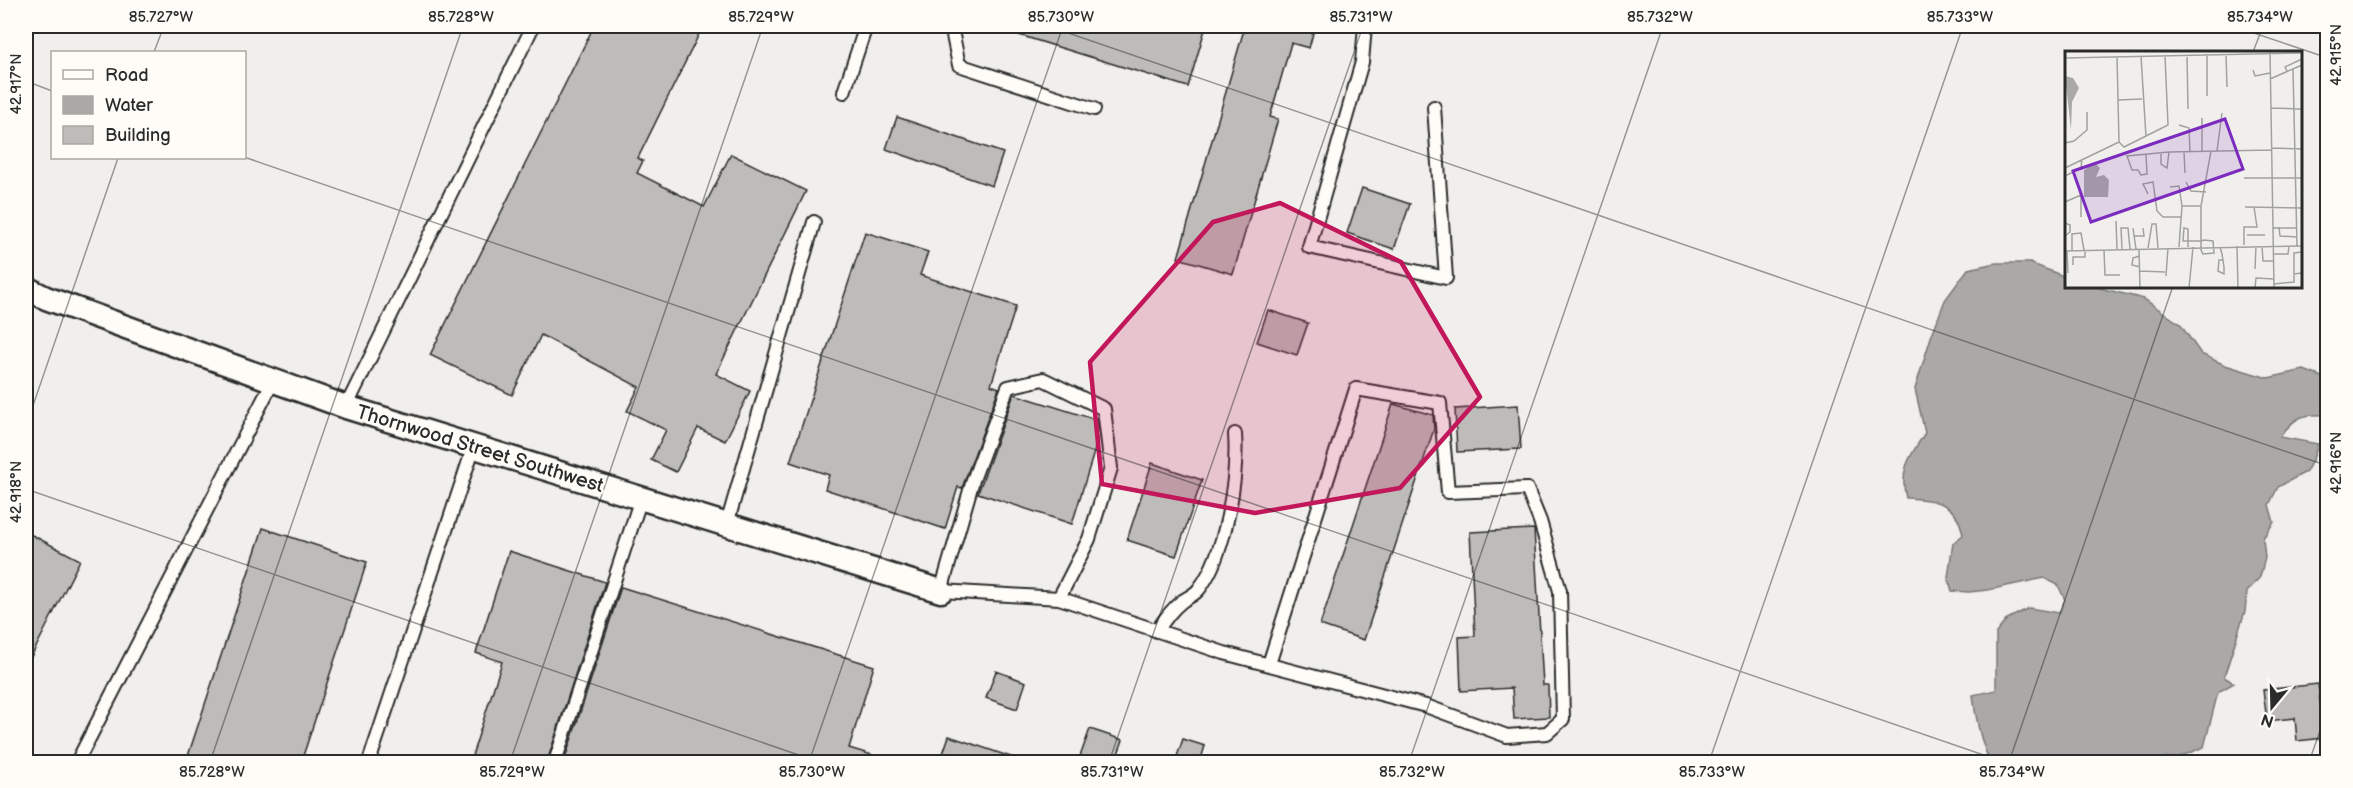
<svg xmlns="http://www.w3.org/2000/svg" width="2353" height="788" viewBox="0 0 2353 788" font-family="'Balsamiq Sans',sans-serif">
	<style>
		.water { fill: #aaa9a7; stroke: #777775; stroke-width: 1.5 }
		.building { fill: #bdbcb8; stroke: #2b2b2b; stroke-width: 1.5 }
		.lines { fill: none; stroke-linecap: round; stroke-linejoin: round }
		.service-casing { stroke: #2b2b2b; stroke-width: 16 }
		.minor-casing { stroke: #2b2b2b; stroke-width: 27 }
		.service { stroke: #fdfcf7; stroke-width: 12 }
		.minor { stroke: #fdfcf7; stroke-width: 22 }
		.marked { fill: #c2185b; fill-opacity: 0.2; stroke: #c2185b; stroke-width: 4.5; stroke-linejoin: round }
		.ticks { fill: none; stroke: #2b2b2b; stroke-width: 1.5; stroke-opacity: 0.45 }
		.labels { text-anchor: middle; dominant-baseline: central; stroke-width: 5; stroke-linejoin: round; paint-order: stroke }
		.street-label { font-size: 20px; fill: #2b2b2b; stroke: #fdfcf7 }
		.inset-road { fill: none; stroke: #a1a19e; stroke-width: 1.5 }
		.view { fill: #7b2cbf; fill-opacity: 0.15; stroke: #7b2cbf; stroke-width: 3 }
		.inset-edge { fill: none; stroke: #2b2b2b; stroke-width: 3 }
		.neatline { fill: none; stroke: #2b2b2b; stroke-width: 2 }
		.ticks-label { font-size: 15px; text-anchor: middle; fill: #2b2b2b }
	</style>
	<rect width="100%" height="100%" fill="#f0efeb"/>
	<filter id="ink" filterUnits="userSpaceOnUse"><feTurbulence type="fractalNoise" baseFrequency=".0167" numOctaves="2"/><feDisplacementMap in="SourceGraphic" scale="12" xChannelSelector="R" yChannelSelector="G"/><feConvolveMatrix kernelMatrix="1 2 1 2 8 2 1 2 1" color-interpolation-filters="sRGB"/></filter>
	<g filter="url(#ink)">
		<path class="water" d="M1996,263H2030L2066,277V286L2096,287L2144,299L2180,324L2201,354L2225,365L2268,378L2304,370L2327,379V415C2303,414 2295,416 2280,437L2318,444L2313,459L2306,472L2278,487L2269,505L2274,522L2263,538L2265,558L2260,577L2247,592L2245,611L2224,677L2234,683L2218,692L2204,747L2177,758H2166L2163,762H1990C1981,743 1975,716 1973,695L1996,690V633L2007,619L2029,608L2059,613L2065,600L2058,585L2044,578L1988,590L1969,592L1952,591L1948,577L1953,543L1963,535C1957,501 1935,500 1906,498C1899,469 1910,456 1925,433L1915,389L1931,337L1945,300L1968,269Z"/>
		<g class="building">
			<polygon points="594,26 703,26 638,158 643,161 637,173 704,207 731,154 806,191 716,374 750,391 725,441 698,428 676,472 651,460 666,430 627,411 639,387 541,335 512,395 430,355"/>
			<polygon points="1004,26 1206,26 1188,87 1003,30"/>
			<polygon points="1245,26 1315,26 1309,48 1291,43 1270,117 1278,119 1233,274 1178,258"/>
			<polygon points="897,117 1003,153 992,186 886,149"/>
			<polygon points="1362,188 1410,204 1394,249 1347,233"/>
			<polygon points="865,232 928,252 920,275 1016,306 991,385 999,388 962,488 958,487 945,529 825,489 829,475 790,462"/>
			<polygon points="1268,310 1308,323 1297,355 1257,342"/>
			<polygon points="1014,394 1097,420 1099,436 1072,524 978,493"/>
			<polygon points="1393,404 1433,415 1434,429 1364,640 1320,625"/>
			<polygon points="1518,405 1521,449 1457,452 1455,409"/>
			<polygon points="1152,463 1202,480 1176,556 1127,540"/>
			<polygon points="263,528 367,562 301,762 186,762"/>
			<polygon points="1534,529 1543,685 1548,685 1549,717 1514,719 1512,688 1461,691 1459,637 1475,636 1470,532"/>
			<polygon points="26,532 80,560 26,667"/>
			<polygon points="509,551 605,582 547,762 470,762 502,662 476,653"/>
			<polygon points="621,587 874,666 849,748 882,758 881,762 564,762"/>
			<polygon points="996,671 1026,682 1017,709 986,698"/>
			<polygon points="2318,684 2324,738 2297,741 2295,718 2267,721 2263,690"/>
			<polygon points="1090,729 1123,740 1115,762 1078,762"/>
			<polygon points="949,736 1017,759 1017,762 940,762"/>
			<polygon points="1183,739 1205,746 1200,762 1175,762"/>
		</g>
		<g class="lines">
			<g class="service-casing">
				<g id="service">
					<polyline points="951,26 959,65 1094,109"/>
					<polyline points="1365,26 1362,62 1309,247 1446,278 1434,107"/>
					<polyline points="844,92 864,32 864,26"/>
					<polyline points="346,407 533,26"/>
					<polyline points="727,524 814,222"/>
					<polyline points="1059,598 1089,539 1111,468 1104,409 1043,379 1008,387 973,480 941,591 1059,598 1224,653 1426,706 1507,736 1547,733 1563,719 1560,591 1540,521 1527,489 1448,492 1440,403 1356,389 1269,664"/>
					<path d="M1157,631C1164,620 1171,610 1181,602C1186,598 1195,595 1199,589C1226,554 1238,477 1235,434"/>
					<polyline points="77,762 273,381"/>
					<polyline points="369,762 474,446"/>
					<polyline points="555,762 641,498"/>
				</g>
			</g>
			<g class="minor-casing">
				<polyline id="minor" points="26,288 46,298 346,407 941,591"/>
			</g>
			<use href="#service" class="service"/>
			<use href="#minor" class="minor"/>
		</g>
	</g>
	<path class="marked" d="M1280,203L1401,262L1480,397L1400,488L1255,513L1102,484L1090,362L1213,222Z"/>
	<path class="ticks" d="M1048,26L2328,466M2233,26L2328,58M154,52L164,26M2253,52L2263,26M26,81L52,91M244,157L2004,762M26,426L118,158M26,489L819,762M210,762L463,26M510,762L763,26M809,762L1063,26M1109,762L1363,26M1409,762L1663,26M1709,762L1963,26M2009,762L2173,286M2309,762L2328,708"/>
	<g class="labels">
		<g class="street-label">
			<text transform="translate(480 449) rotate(17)">Thornwood Street Southwest</text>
		</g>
	</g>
	<g transform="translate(2065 51)">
		<rect width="237" height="237" fill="#f0efeb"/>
		<path d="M0,25L8,27L14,37L7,51L6,79ZM30,112L35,117L31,126L39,124L44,129L43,146H19V119Z" fill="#aaa9a7"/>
		<path class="inset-road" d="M205,0L209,237M142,3V45M161,3L162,36M122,4L123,58M76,5L81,86M52,6L54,91L59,96L103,74L100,5M0,7L237,2M228,18L232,195M188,19L190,25L205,22M222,20L220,16L237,8M205,28L237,14M53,49L77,48M206,57L237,58M137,67V100M114,74L124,77L125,100M0,92L9,90L22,79V61M207,97L237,98M152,100L157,62M119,101L120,122M96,103V113L102,117L104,101M81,104L82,123L76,124L73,119H67L62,105L104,101L207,99M0,117L54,91M0,125L16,117L17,108M179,127H237M121,131L126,140L141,141M105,136L114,135L117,155M83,143L78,133L88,131L92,160L98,166H116M0,151L16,144V166M180,156L237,157M51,170L52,198M0,172L5,174V181L0,185M214,176L215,185L232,186M68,177L71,198M208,177H231M182,184H200M69,185H79L78,177M179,194V176H192L189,156M172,195L173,237M197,195L198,210H208M114,196L117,155H136M123,196V178L119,177L118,190H136L139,189L148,190L149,202L138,203L136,199V155L146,100M155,196L157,203L159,216V223L153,220L154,209H158M83,197L87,173H91L93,197M57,198L56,177H63L65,198M74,198L75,237M7,199V183L16,182L19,199M39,199L40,224H55M0,200L237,195M2,200L3,222M237,201L229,202V223L237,222M209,203H223L224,195M74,205L68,207L67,214L75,216M8,214V206H20V200M190,218L191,195M75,220L100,221M101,225L103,197M209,233L229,231V223M124,237L128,196M190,237L191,227L209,228"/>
		<path class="view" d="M160,68L178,118L26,171L8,120Z"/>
		<rect width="237" height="237" class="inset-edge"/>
	</g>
	<rect width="2353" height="788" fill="none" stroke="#fdfcf7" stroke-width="66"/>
	<rect x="51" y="51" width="195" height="108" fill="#fdfcf7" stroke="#a9a8a5" stroke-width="1.5"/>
	<rect x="63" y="70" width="30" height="9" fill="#fdfcf7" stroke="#a9a8a5" stroke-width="1.5"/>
	<text x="105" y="81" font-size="18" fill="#2b2b2b">Road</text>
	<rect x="63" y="96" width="30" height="18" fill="#aaa9a7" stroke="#a9a8a5" stroke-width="1.5"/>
	<text x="105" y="111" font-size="18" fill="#2b2b2b">Water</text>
	<rect x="63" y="126" width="30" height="18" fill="#bdbcb8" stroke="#a9a8a5" stroke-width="1.5"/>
	<text x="105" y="141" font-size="18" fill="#2b2b2b">Building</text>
	<g transform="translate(2272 707) rotate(199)" stroke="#fdfcf7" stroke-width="4.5" paint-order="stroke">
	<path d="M0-4.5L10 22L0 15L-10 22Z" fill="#2b2b2b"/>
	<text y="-9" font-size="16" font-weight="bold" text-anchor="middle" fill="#2b2b2b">N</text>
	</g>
	<rect x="33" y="33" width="2287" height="722" class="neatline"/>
	<g class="ticks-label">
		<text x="161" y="22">85.727°W</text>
		<text x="461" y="22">85.728°W</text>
		<text x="761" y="22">85.729°W</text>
		<text x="1061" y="22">85.730°W</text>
		<text x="1361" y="22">85.731°W</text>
		<text x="1660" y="22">85.732°W</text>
		<text x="1960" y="22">85.733°W</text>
		<text x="2260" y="22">85.734°W</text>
		<text transform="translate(2336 55) rotate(-90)" y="5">42.915°N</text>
		<text transform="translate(16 84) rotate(-90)" y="5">42.917°N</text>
		<text transform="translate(2336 463) rotate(-90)" y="5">42.916°N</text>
		<text transform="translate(16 492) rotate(-90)" y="5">42.918°N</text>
		<text x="212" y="777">85.728°W</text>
		<text x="512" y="777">85.729°W</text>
		<text x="812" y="777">85.730°W</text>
		<text x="1112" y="777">85.731°W</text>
		<text x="1412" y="777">85.732°W</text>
		<text x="1712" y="777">85.733°W</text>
		<text x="2012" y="777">85.734°W</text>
	</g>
</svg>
